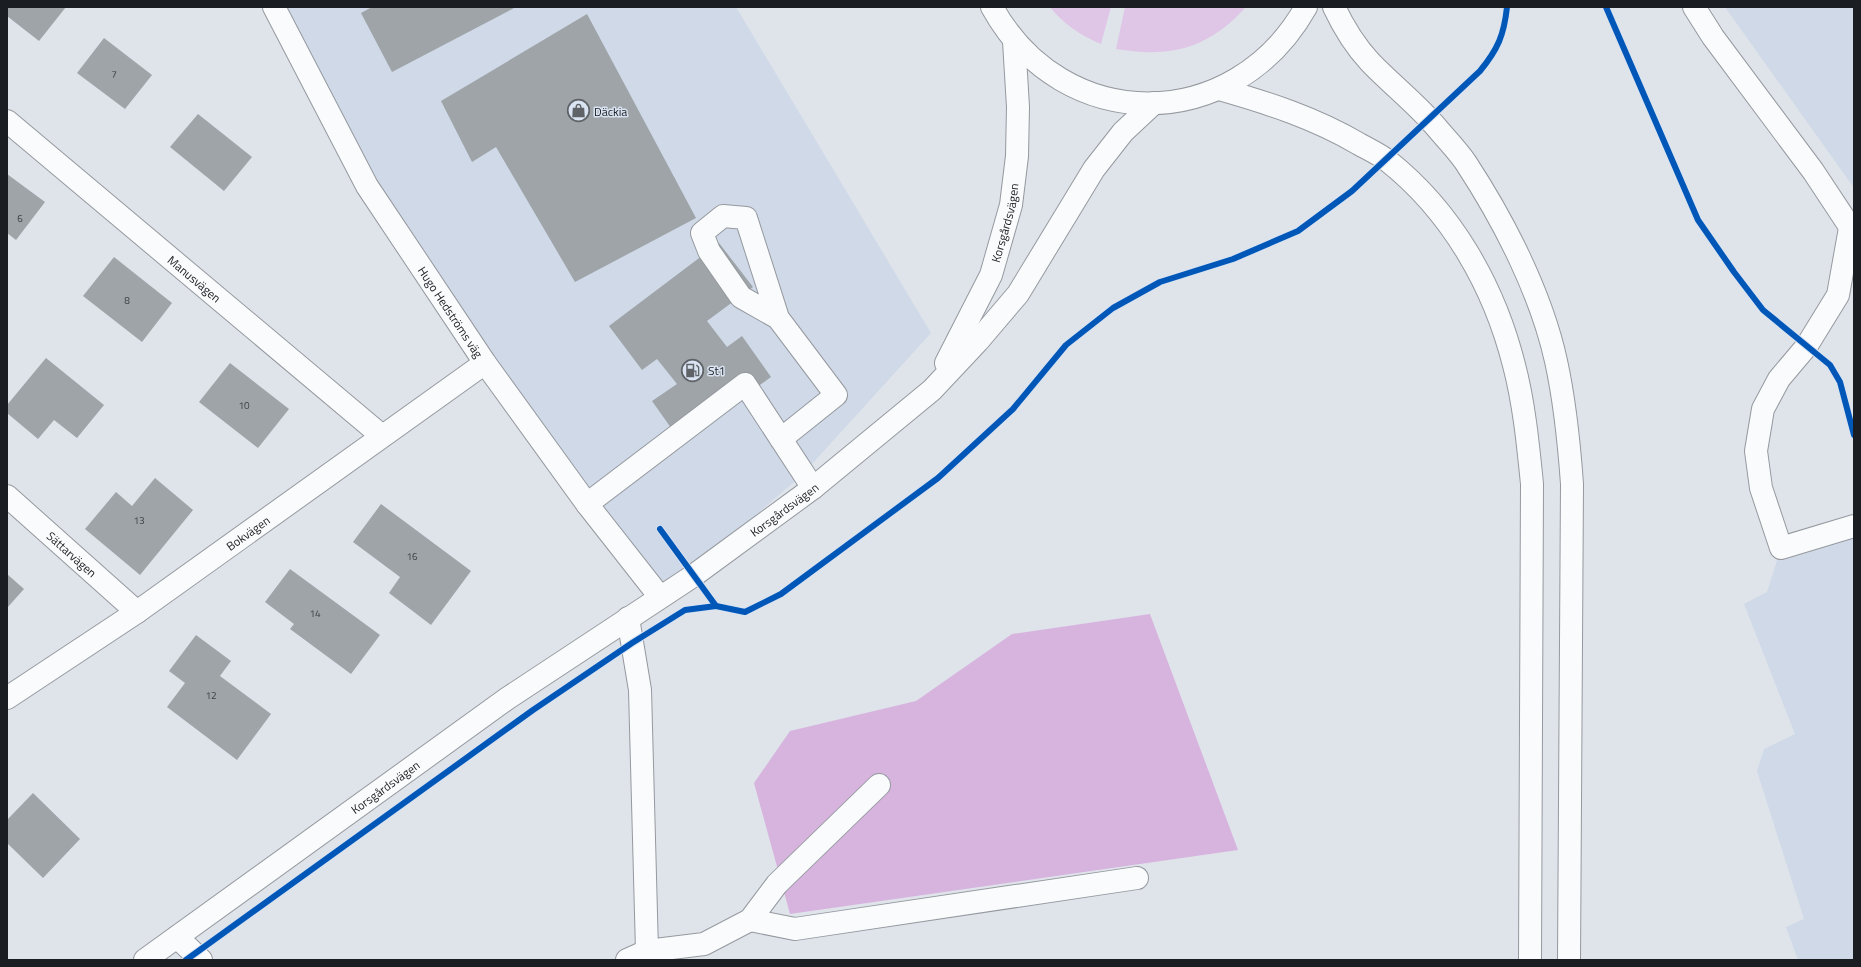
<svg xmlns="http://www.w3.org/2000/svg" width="1861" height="967" font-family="'Titillium Web',sans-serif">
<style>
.built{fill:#cfd9e7}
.green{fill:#dfc5e6}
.forest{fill:#d7b4de}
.building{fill:#9ea4a8}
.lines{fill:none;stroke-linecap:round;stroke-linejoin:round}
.minor-casing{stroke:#95999f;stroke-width:24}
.highway-casing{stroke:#95999f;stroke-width:24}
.minor{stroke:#fafbfc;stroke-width:22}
.highway{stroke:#fafbfc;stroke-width:22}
.cycleway-casing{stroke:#d9e3f1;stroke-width:8}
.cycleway{stroke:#0057b8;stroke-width:6}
.labels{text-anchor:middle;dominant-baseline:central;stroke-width:3;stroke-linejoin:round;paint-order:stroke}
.number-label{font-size:10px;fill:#3b3f44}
.poi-label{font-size:12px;fill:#1a1d22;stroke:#d9e3f1;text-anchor:start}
.street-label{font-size:12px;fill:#1a1d22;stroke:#d9e3f1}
</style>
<rect width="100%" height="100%" fill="#dfe4eb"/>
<g class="built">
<polygon points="274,7 736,7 931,333 801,476 660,597 367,186"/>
<polygon points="1725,7 1854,7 1854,188"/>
<polygon points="1854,526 1854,960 1798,960 1786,927 1804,919 1757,771 1764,749 1795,734 1744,604 1767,592 1781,548"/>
</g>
<g class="green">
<path d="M1050,7H1111L1101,44C1083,37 1062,23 1050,7Z"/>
<path d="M1125,7H1246C1208,49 1170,58 1116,49Z"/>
</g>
<polygon class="forest" points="1150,614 1238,850 790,914 754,783 790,731 916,701 1012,634"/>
<g class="building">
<polygon points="7,7 66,7 39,41 7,16"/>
<polygon points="372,7 516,7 392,72 361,13"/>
<polygon points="587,14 696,218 575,282 496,147 472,162 441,101"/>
<polygon points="104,38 152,75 125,109 77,73"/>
<polygon points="198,114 252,157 224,191 170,147"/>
<polygon points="7,174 45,202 16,240 7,233"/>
<polygon points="719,243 753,287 707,321 727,347 742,336 771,377 681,442 652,401 677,384 657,359 642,370 609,326"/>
<polygon points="114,257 172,303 142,342 83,296"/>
<polygon points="46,358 104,405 77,438 54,420 38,439 7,413 7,405"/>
<polygon points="230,363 289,409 258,448 199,402"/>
<polygon points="155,478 193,510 140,575 85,529 116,492 132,506"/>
<polygon points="381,504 471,571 431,625 389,593 400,577 353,542"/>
<polygon points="290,569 380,635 351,674 290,629 294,624 265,602"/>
<polygon points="7,574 24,589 7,608"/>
<polygon points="196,635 231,661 220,676 271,714 237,760 167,707 185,683 169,671"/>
<polygon points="33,793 80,839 43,878 7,843 7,820"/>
</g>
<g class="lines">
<defs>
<g id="minor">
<path id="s1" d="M274,7L367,186L485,363L587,504L660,597"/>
<polyline points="1694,7 1713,37 1813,171 1854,233"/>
<path id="s2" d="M7,121L382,436"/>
<polyline points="1850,228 1838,295 1806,347 1779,379 1763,409 1756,451 1761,488 1781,548 1854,526"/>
<polyline points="778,318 741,297 709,251 702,233 723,216 746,218 778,318 836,395 781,439"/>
<path id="s3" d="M946,363L991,275L1011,205L1017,156L1018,107L1014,41"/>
<path id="s4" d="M7,496L137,612"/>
<polyline points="587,504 745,384 813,488"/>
<polyline points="628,618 640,690 647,951"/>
<path id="s5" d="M7,698L137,612L485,363"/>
<polyline points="750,920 795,929 1137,878"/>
<polyline points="177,937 201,960"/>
<path id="s6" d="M145,960L508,698L693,576L813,488L932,390L978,341L1018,294L1094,169L1123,132L1154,103"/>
<polyline points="627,960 647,951 704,944 750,920 777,884 879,785"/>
</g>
<g id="highway">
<path d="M992,7C1063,136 1234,135 1306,7"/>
<path d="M1334,7C1343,26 1356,47 1370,62C1392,85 1417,104 1437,128C1447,140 1458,151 1466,163C1504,221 1541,293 1556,361C1565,402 1569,442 1572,484L1569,960"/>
<path d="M1219,89C1268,103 1315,118 1359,144C1368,149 1379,154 1388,161C1452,212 1494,286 1514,365C1524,403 1528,444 1532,484L1530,960"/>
</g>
</defs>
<use href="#minor" class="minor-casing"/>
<use href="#highway" class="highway-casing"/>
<use href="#minor" class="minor"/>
<use href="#highway" class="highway"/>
<defs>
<g id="cycleway">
<polyline points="1606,7 1698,220 1734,272 1763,310 1830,365 1840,382 1854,435"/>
<path d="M660,529L716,606L745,612L781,594L938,478L1013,409L1066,345L1113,308L1160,282L1233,259L1298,231L1352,191L1480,71C1498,49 1504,35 1507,7"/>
<polyline points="186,960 533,710 632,643 685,610 716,606"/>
</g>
</defs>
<use href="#cycleway" class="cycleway-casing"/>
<use href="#cycleway" class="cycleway"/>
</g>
<defs>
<symbol id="shop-ring" viewBox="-11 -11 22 22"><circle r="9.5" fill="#d9e3f1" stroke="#5f6368" stroke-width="1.5"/><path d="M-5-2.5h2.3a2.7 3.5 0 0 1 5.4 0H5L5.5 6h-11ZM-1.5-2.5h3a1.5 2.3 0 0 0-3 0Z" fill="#5f6368"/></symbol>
<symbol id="fuel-ring" viewBox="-11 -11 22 22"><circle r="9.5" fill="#d9e3f1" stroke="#5f6368" stroke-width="1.5"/><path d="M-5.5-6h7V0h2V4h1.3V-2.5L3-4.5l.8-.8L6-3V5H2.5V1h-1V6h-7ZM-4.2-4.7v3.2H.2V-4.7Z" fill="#5f6368"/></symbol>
</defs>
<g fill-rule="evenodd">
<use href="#shop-ring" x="566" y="98" width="25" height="25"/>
<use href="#fuel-ring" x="680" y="358" width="25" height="25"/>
</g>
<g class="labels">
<g class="number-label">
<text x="114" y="74">7</text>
<text x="20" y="218">6</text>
<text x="127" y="300">8</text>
<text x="244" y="405">10</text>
<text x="139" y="520">13</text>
<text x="412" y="556">16</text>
<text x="315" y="613">14</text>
<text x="211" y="695">12</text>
</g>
<g class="poi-label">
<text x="594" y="111">Däckia</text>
<text x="708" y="370">St1</text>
</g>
<g class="street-label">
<text stroke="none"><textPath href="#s3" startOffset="153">Korsgårdsvägen</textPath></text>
<text stroke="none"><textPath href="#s2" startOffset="245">Manusvägen</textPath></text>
<text stroke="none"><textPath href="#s1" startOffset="353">Hugo Hedströms väg</textPath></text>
<text stroke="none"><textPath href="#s6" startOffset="782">Korsgårdsvägen</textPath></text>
<text stroke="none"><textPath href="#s5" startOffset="292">Bokvägen</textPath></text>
<text stroke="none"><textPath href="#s4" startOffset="87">Sättarvägen</textPath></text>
<text stroke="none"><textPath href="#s6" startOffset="296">Korsgårdsvägen</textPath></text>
</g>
</g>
<rect width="1861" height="967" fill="none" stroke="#1a1d22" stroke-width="16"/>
</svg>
